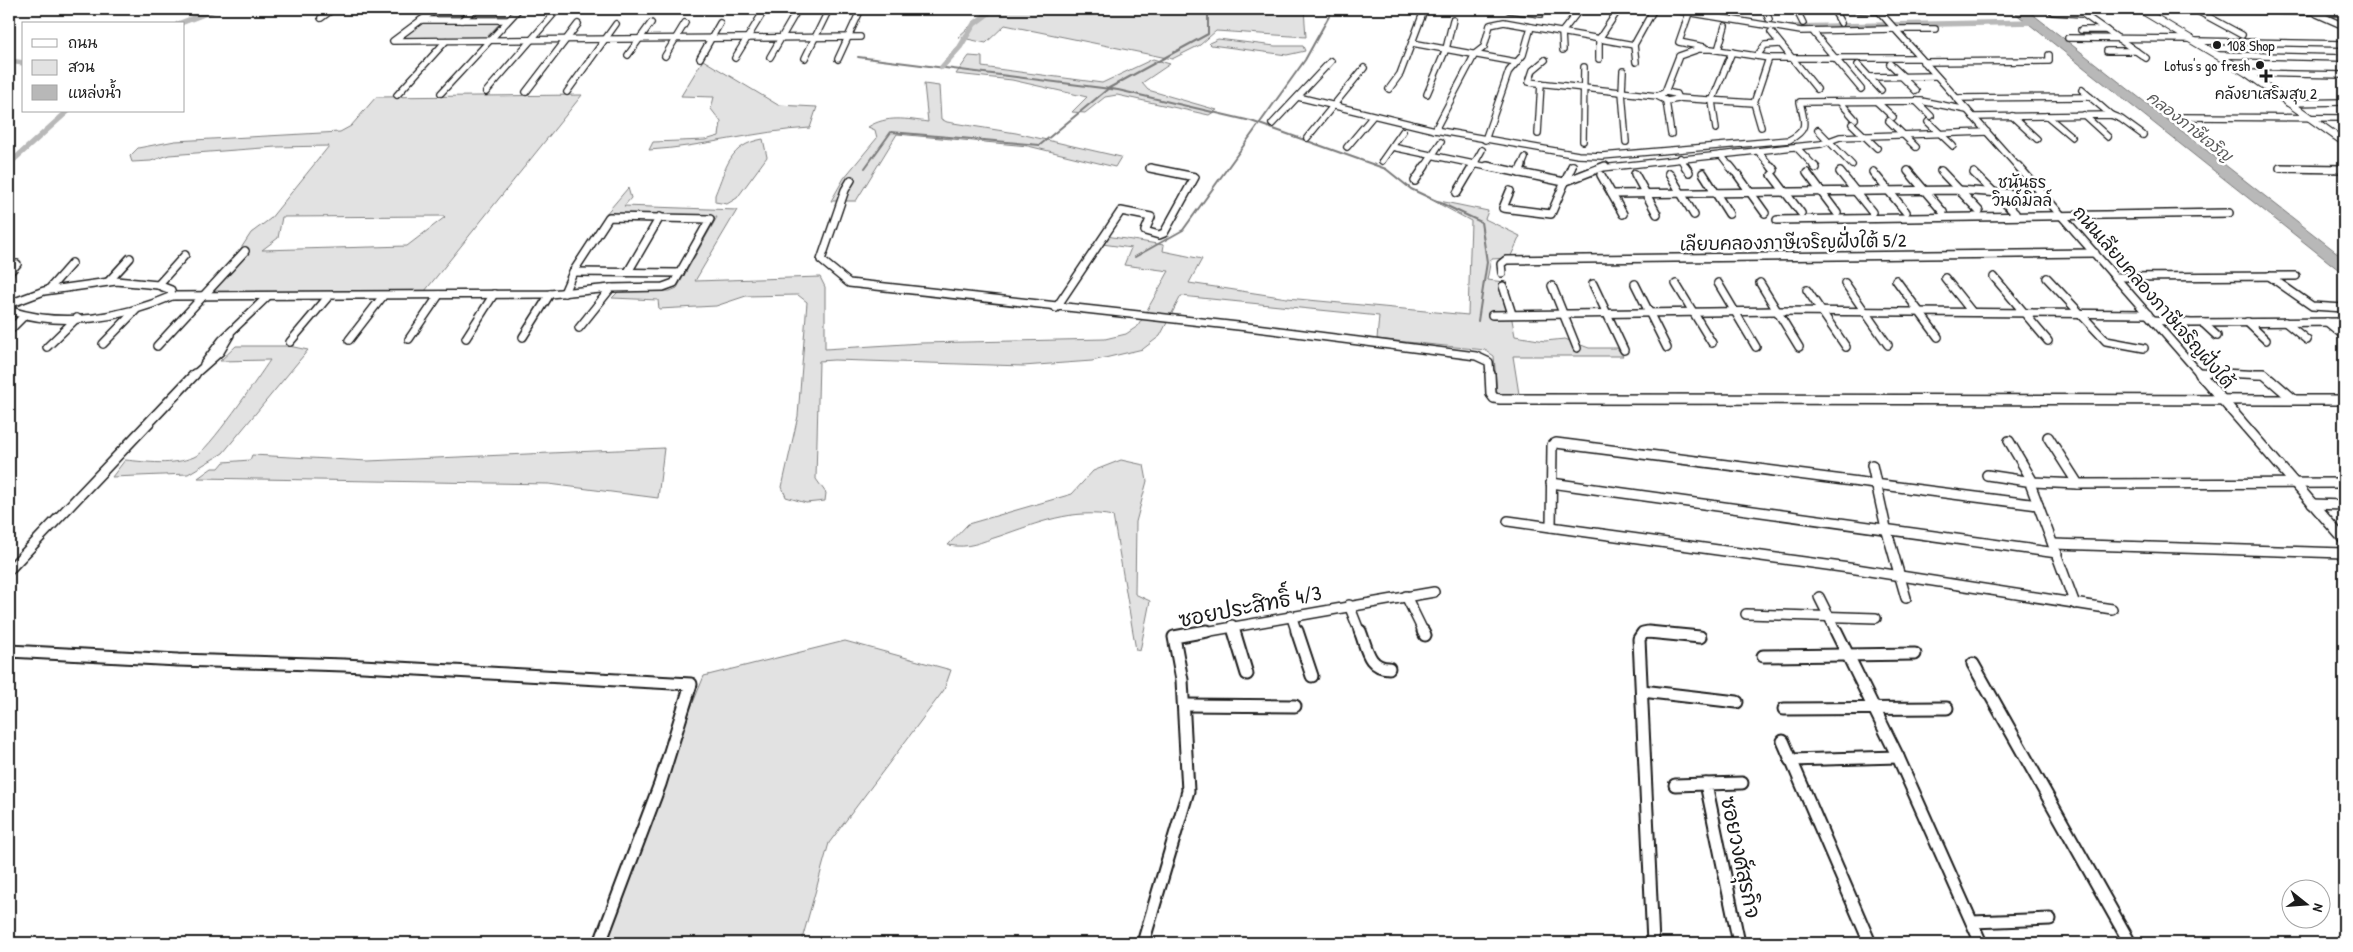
<svg xmlns="http://www.w3.org/2000/svg" width="2353" height="952" font-family="'Patrick Hand','Playpen Sans Thai',sans-serif">
<style>
.green{fill:#e2e2e2;stroke:#7f7f7f;fill-rule:evenodd}
.water{fill:#b8b8b8;stroke:#7a7a7a}
.lines{fill:none;stroke-linecap:round;stroke-linejoin:round}
.stream{stroke:#7a7a7a;stroke-width:2}
.canal{stroke:#b8b8b8;stroke-width:5.5}
.minor-far3-casing{stroke:#1c1c1c;stroke-width:8}
.minor-far2-casing{stroke:#1c1c1c;stroke-width:10}
.minor-far1-casing{stroke:#1c1c1c;stroke-width:12}
.minor-casing{stroke:#1c1c1c;stroke-width:15}
.major-casing{stroke:#1c1c1c;stroke-width:9}
.minor-far3{stroke:#fff;stroke-width:5.5}
.minor-far2{stroke:#fff;stroke-width:7}
.minor-far1{stroke:#fff;stroke-width:9}
.minor{stroke:#fff;stroke-width:11}
.major{stroke:#fff;stroke-width:7}
.poi-dot{fill:#1c1c1c;stroke:#fff;stroke-width:2}
.labels{text-anchor:middle;dominant-baseline:central;stroke-width:5;stroke-linejoin:round;paint-order:stroke}
.far-poi-label{font-size:15px;fill:#1c1c1c;stroke:#fff;text-anchor:start}
.far-water-label{font-size:16px;font-style:italic;fill:#5a5a5a;stroke:#fff}
.far-neighbourhood-label{font-size:16px;fill:#1c1c1c;stroke:#fff}
.street-label{font-size:18px;fill:#1c1c1c;stroke:#fff}
.near-street-label{font-size:21px;fill:#1c1c1c;stroke:#fff}
</style>
<rect width="100%" height="100%" fill="#fff"/>
<filter id="ink" filterUnits="userSpaceOnUse"><feTurbulence type="fractalNoise" baseFrequency=".02" numOctaves="2"/><feDisplacementMap in="SourceGraphic" scale="10" xChannelSelector="R" yChannelSelector="G"/><feConvolveMatrix kernelMatrix="1 2 1 2 8 2 1 2 1" color-interpolation-filters="sRGB"/></filter>
<g filter="url(#ink)">
<g class="green">
<polygon points="989,9 1304,9 1306,37 1216,31 1200,45 1172,59 1005,25 986,43 958,37"/>
<polygon points="422,21 501,22 485,39 397,40"/>
<polygon points="1218,39 1275,46 1303,46 1305,51 1287,55 1211,45 1209,43"/>
<polygon points="969,56 982,57 982,67 1102,83 1153,59 1170,64 1142,83 1148,90 1217,110 1209,115 1117,95 1105,97 1085,113 1072,112 1087,97 1012,80 956,74"/>
<path d="M703,60L778,105L817,107L810,128C756,131 703,147 649,150L653,142L705,140L719,136L721,122L711,109L714,97L681,96Z"/>
<path d="M924,84L939,86L941,119L947,122L1016,133L1121,157L1115,167L1028,146L897,134L856,201H831L844,178L877,138L875,130L868,127C887,115 906,119 928,122Z"/>
<path d="M582,95L425,291L211,294L251,233L270,219L329,146L276,147L169,155L151,161L132,162L130,156L138,148L175,141L340,132L351,126L376,97ZM282,217L444,216L445,217L407,246L262,250L278,238Z"/>
<path d="M763,139L767,157L737,198L727,204L715,202V195C727,166 729,145 763,139Z"/>
<polygon points="628,188 631,198 624,206 737,210 695,281 820,277 825,287 825,349 921,343 1105,339 1126,334 1138,326 1169,271 1124,265 1131,248 1095,243 1100,235 1164,245 1163,251 1202,259 1189,283 1287,298 1468,315 1471,221 1430,199 1488,211 1485,219 1520,236 1510,258 1491,259 1487,280 1505,282 1515,336 1545,341 1565,339 1589,348 1617,348 1623,356 1513,356 1519,394 1497,394 1494,356 1485,350 1377,339 1379,316 1181,296 1160,336 1143,349 1092,361 1023,366 834,360 819,361 816,479 826,493 825,501 806,503 786,497 782,487 798,416 807,302 798,295 746,296 716,306 659,309 658,300 612,298 619,291 670,291 677,288 717,217 605,215"/>
<path d="M236,346H289L308,350L223,453L188,474L112,477L125,460C148,462 172,466 194,457C207,453 260,375 270,360L220,361Z"/>
<polygon points="664,448 658,498 549,484 198,478 212,468 219,468 224,462 250,460 252,455 368,461"/>
<path d="M1121,460L1144,465L1147,481L1136,522L1135,594L1150,601L1140,651L1136,650L1113,516C1074,508 1037,523 1000,536C980,542 970,549 948,545L968,524L1072,494L1093,471Z"/>
<polygon points="845,641 951,670 944,690 829,843 801,943 594,943 704,676"/>
</g>
<polygon class="water" points="2010,9 2026,9 2344,258 2344,274"/>
<g class="lines">
<g class="stream">
<polyline points="858,57 1118,90 1251,121 1386,169 1411,189 1481,222 1487,262 1478,321"/>
<polyline points="865,168 891,132 1040,145 1109,88 1208,34 1208,9"/>
<polyline points="1135,257 1183,230 1305,60 1333,9"/>
</g>
<g class="canal">
<polyline points="1685,9 1728,16"/>
<polyline points="178,24 217,9"/>
<polyline points="1790,27 2034,22"/>
<polyline points="9,61 24,63"/>
<polyline points="942,67 960,47 974,24 994,9"/>
<polyline points="9,164 68,111"/>
</g>
<defs>
<g id="minor-far3">
<polyline points="160,9 172,9"/>
<polyline points="436,9 393,41 860,37"/>
<polyline points="1668,9 1801,31 1893,29"/>
<polyline points="1728,9 1730,13"/>
<polyline points="1764,9 1769,19"/>
<polyline points="1796,9 1803,23"/>
<polyline points="1829,9 1879,11"/>
<polyline points="1833,9 1841,23"/>
<polyline points="1877,9 2019,168"/>
<polyline points="2194,9 2242,35"/>
<polyline points="2209,9 2344,13"/>
<polyline points="1509,10 1541,14 1544,9"/>
<polyline points="2053,12 2083,14 2146,58"/>
<polyline points="2317,14 2344,26"/>
<polyline points="1688,16 1679,42 1704,47"/>
<polyline points="321,18 333,9"/>
<polyline points="421,20 508,20"/>
<polyline points="462,20 475,9"/>
<polyline points="1893,29 1935,29"/>
<polyline points="2081,30 2106,30"/>
<polyline points="1771,32 1817,89"/>
<polyline points="1814,33 1861,89"/>
<polyline points="2068,38 2191,39"/>
<polyline points="2195,41 2344,44"/>
<polyline points="1412,43 1516,62"/>
<polyline points="1563,50 1562,32 1580,9"/>
<polyline points="1718,50 1725,26"/>
<polyline points="2107,51 2136,51"/>
<polyline points="628,55 651,23"/>
<polyline points="2218,55 2344,58"/>
<polyline points="665,56 685,23"/>
<polyline points="1757,56 1765,45 1780,44"/>
<polyline points="770,57 798,9"/>
<polyline points="700,58 720,23"/>
<polyline points="735,58 765,9"/>
<polyline points="805,58 829,9"/>
<polyline points="838,59 861,9"/>
<polyline points="1599,59 1599,39 1619,9"/>
<polyline points="1545,60 1533,70 1529,82 1657,96"/>
<polyline points="1636,62 1634,45 1654,9"/>
<polyline points="1923,62 2049,61 2049,55"/>
<polyline points="1890,64 1904,77"/>
<polyline points="1858,65 1881,90"/>
<polyline points="1623,71 1622,92 1626,142"/>
<polyline points="2247,73 2344,75"/>
<polyline points="1869,77 1936,76"/>
<polyline points="1902,77 1916,91"/>
<polyline points="1389,89 1400,74 1422,16"/>
<polyline points="2082,90 2111,115"/>
<polyline points="486,92 558,9"/>
<polyline points="526,92 578,24"/>
<polyline points="567,92 616,24"/>
<polyline points="1665,92 1679,56 1699,49 1711,49 1769,58 1920,58"/>
<polygon points="1666,92 1676,94 1678,99 1667,101 1657,96"/>
<polyline points="441,93 519,9"/>
<polyline points="1427,94 1446,49 1453,20"/>
<polyline points="397,95 446,41"/>
<path d="M1298,97L1435,130L1578,155L1602,156L1789,140C1810,129 1804,122 1800,102L1921,101L1967,110"/>
<polyline points="1678,98 1754,103"/>
<polyline points="1956,98 2090,97"/>
<polyline points="1666,101 1671,134"/>
<polyline points="1916,101 1931,116"/>
<polyline points="1840,102 1855,119"/>
<polyline points="1877,102 1893,117"/>
<polyline points="1754,103 1769,58"/>
<polyline points="1754,103 1761,127"/>
<polyline points="2288,103 2344,102"/>
<polyline points="2084,115 2108,137"/>
<polyline points="2012,116 2037,139"/>
<polyline points="2047,116 2072,137"/>
<polyline points="1973,117 2111,115 2121,119 2143,135"/>
<polyline points="2183,117 2344,118"/>
<polyline points="1889,121 1916,147"/>
<polyline points="1928,122 1953,146"/>
<polyline points="1272,124 1331,61"/>
<polyline points="1852,124 1877,148"/>
<polyline points="1716,129 1712,101 1732,52"/>
<polyline points="1435,130 1475,54 1484,47 1490,25 1504,22 1634,45"/>
<polyline points="1818,130 1852,165"/>
<polyline points="1538,134 1541,83"/>
<polyline points="1307,138 1364,68"/>
<polyline points="1485,140 1509,71 1523,55 1531,27"/>
<polyline points="1583,141 1584,67"/>
<polyline points="1347,147 1373,116"/>
<polyline points="1392,147 1493,168"/>
<polyline points="1796,147 1816,168"/>
<polyline points="1758,151 1772,168"/>
<polyline points="1721,155 1731,168"/>
<polyline points="1680,158 1686,168"/>
<polyline points="1382,161 1403,131"/>
<polyline points="1424,168 1441,142"/>
<polyline points="1472,168 1482,150"/>
<polyline points="1521,168 1525,158"/>
<polyline points="1572,168 1573,165"/>
<polyline points="1602,168 1821,144 1840,137 1987,132"/>
</g>
<g id="minor-far2">
<polyline points="1487,166 1564,182 1605,166"/>
<polyline points="1685,166 1689,172"/>
<polyline points="1730,166 1734,171"/>
<polyline points="1771,166 1774,170"/>
<polyline points="1814,166 1816,168"/>
<polyline points="2018,166 2201,375"/>
<polyline points="2280,168 2344,169"/>
<polyline points="1908,171 1943,212"/>
<polyline points="1941,171 1979,211"/>
<polyline points="1840,172 1872,212"/>
<polyline points="1873,172 1906,212"/>
<polyline points="1519,173 1522,166"/>
<polyline points="1669,173 1694,215"/>
<polyline points="1703,173 1729,214"/>
<polyline points="1807,173 1837,213"/>
<polyline points="1974,173 2015,213"/>
<polyline points="1635,174 1657,214"/>
<polyline points="1737,174 1765,213"/>
<polyline points="1601,175 1623,214"/>
<polyline points="1772,175 1801,213"/>
<polyline points="851,180 845,190 821,260 849,283 1256,328 1476,356 1489,362 1490,375"/>
<polyline points="1415,181 1425,166"/>
<polyline points="1510,191 1503,208 1551,214 1572,166"/>
<polyline points="1457,193 1473,166"/>
<polyline points="1612,194 1958,190 2044,196"/>
<polyline points="1777,220 2229,213"/>
<polyline points="573,272 680,273"/>
<polyline points="628,272 660,217"/>
<polyline points="9,273 17,264"/>
<polyline points="1502,273 1501,264 1506,260 2095,253"/>
<polyline points="2269,276 2312,306 2344,308"/>
<polyline points="1994,277 2048,341"/>
<polyline points="2117,277 2296,276"/>
<polyline points="1945,278 1972,312"/>
<polyline points="2047,278 2106,341 2144,348"/>
<polyline points="1896,280 1938,337"/>
<path d="M116,281L158,285L171,290L172,296C122,318 64,328 11,311L12,303L44,291Z"/>
<polyline points="108,282 130,258"/>
<polyline points="1718,283 1756,347"/>
<polyline points="1760,283 1799,347"/>
<polyline points="1845,283 1888,345"/>
<polyline points="1593,284 1624,350"/>
<polyline points="1635,284 1667,348"/>
<polyline points="1676,284 1712,343"/>
<polyline points="158,285 185,255"/>
<polyline points="1503,286 1512,314"/>
<polyline points="1552,286 1577,348"/>
<polyline points="50,288 72,263"/>
<polyline points="1807,290 1846,347"/>
<polyline points="564,293 573,272 609,217 710,219 674,283 663,287 611,288 579,328"/>
<polyline points="172,296 550,294 611,288"/>
<polyline points="1056,308 1121,211 1151,217 1145,231 1159,235 1164,233 1195,177 1150,168"/>
<polyline points="1492,315 1778,311 2148,314"/>
<polyline points="2154,320 2191,323 2344,322"/>
<polyline points="2247,322 2266,340"/>
<polyline points="2285,322 2307,340"/>
<polyline points="2327,322 2344,336"/>
<polyline points="2203,323 2217,336"/>
<polyline points="9,331 23,317"/>
<polyline points="523,337 550,294"/>
<polyline points="466,338 494,294"/>
<polyline points="409,339 439,295"/>
<polyline points="349,340 383,296"/>
<polyline points="290,342 328,297"/>
<polyline points="103,344 136,310"/>
<polyline points="157,346 245,251"/>
<polyline points="47,347 77,318"/>
<polyline points="204,364 222,340 268,296"/>
<polyline points="2198,372 2265,375"/>
<polyline points="194,375 220,352 230,335"/>
</g>
<g id="minor-far1">
<polyline points="1490,374 1491,394 1494,398 1500,399 2344,400"/>
<polyline points="2200,374 2344,540"/>
<polyline points="2255,374 2264,374 2293,399"/>
<polyline points="2048,437 2078,484 2344,483"/>
<polyline points="2009,441 2033,482 2078,484"/>
<polyline points="1872,465 1886,528 1906,598"/>
<polyline points="1987,475 2033,482"/>
<polyline points="1551,483 2057,553"/>
<polyline points="2031,486 2075,604"/>
<polyline points="2312,504 2344,505"/>
<polyline points="1508,521 1551,527 1552,445 1556,443 2038,505"/>
<polyline points="1551,527 1856,569 2112,609"/>
<polyline points="2053,544 2344,553"/>
<polyline points="9,570 195,374"/>
<polyline points="1406,596 1424,633"/>
<polyline points="1819,597 1837,633"/>
<polyline points="1349,605 1360,633"/>
<polyline points="1746,614 1876,618"/>
<polyline points="1291,615 1297,633"/>
<polyline points="1232,625 1234,633"/>
<polyline points="1199,633 1434,592"/>
<polyline points="1645,633 1654,633"/>
</g>
<g id="minor">
<polyline points="1234,631 1247,674"/>
<polyline points="1297,631 1312,676"/>
<path d="M1360,631C1367,648 1368,668 1389,668"/>
<polyline points="1423,631 1425,635"/>
<polyline points="1836,631 1898,757 1981,943"/>
<polyline points="9,651 178,660 344,665 691,684 660,784 600,943"/>
<polyline points="1763,656 1915,654"/>
<polyline points="1973,664 2130,943"/>
<polyline points="1642,691 1737,702"/>
<polyline points="1184,705 1295,706"/>
<polyline points="1784,709 1947,708"/>
<polyline points="1783,741 1870,943"/>
<polyline points="1790,760 1898,757"/>
<polyline points="1675,785 1706,784"/>
<polyline points="1972,922 2050,919"/>
<polyline points="1143,943 1188,791 1182,680 1174,637 1207,631"/>
<polyline points="1653,943 1639,639 1643,633 1648,632 1700,637"/>
<polyline points="1739,943 1706,784 1742,783"/>
</g>
<polyline id="major" points="2140,9 2247,73 2344,142"/>
</defs>
<use href="#minor-far3" class="minor-far3-casing"/>
<use href="#minor-far2" class="minor-far2-casing"/>
<use href="#minor-far1" class="minor-far1-casing"/>
<use href="#minor" class="minor-casing"/>
<use href="#major" class="major-casing"/>
<use href="#minor-far3" class="minor-far3"/>
<use href="#minor-far2" class="minor-far2"/>
<use href="#minor-far1" class="minor-far1"/>
<use href="#minor" class="minor"/>
<use href="#major" class="major"/>
</g>
</g>
<g class="poi-dot">
<circle cx="2217" cy="45" r="5"/>
<circle cx="2260" cy="65" r="5"/>
<path d="M2263.5 68.5h5v5h5v5h-5v5h-5v-5h-5v-5h5z"/>
</g>
<g class="labels">
<g class="far-poi-label">
<text x="2227" y="45">108 Shop</text>
<text x="2250" y="65" text-anchor="end">Lotus's go fresh</text>
<text x="2266" y="93" text-anchor="middle">คลังยาเสริมสุข 2</text>
</g>
<g class="far-water-label">
<text transform="translate(2190 126) rotate(38)">คลองภาษีเจริญ</text>
</g>
<g class="far-neighbourhood-label">
<text x="2022" y="182">ชนันธร<tspan x="2022" dy="18">วินด์มิลล์</tspan></text>
</g>
<g class="street-label">
<text transform="translate(1793 242) rotate(-1)">เลียบคลองภาษีเจริญฝั่งใต้ 5/2</text>
<text transform="translate(2154 297) rotate(49)">ถนนเลียบคลองภาษีเจริญฝั่งใต้</text>
</g>
<g class="near-street-label">
<text transform="translate(1250 606) rotate(-11)">ซอยประสิทธิ์ 4/3</text>
<text transform="translate(1741 857) rotate(78)">ซอยวงศ์สุรกิจ</text>
</g>
</g>
<rect width="2353" height="952" fill="none" stroke="#fff" stroke-width="30"/>
<rect x="15" y="15" width="2323" height="922" fill="none" stroke="#1c1c1c" stroke-width="2" filter="url(#ink)"/>
<rect x="22" y="22" width="162" height="90" fill="#ffffff" stroke="#a4a4a4"/>
<rect x="32" y="39" width="25" height="8" fill="#ffffff" stroke="#a4a4a4"/>
<text x="68" y="48" font-size="15" fill="#1c1c1c">ถนน</text>
<rect x="32" y="60" width="25" height="15" fill="#e2e2e2" stroke="#a4a4a4"/>
<text x="68" y="72" font-size="15" fill="#1c1c1c">สวน</text>
<rect x="32" y="85" width="25" height="15" fill="#b8b8b8" stroke="#a4a4a4"/>
<text x="68" y="98" font-size="15" fill="#1c1c1c">แหล่งน้ำ</text>
<g transform="translate(2306 904) rotate(107)"><circle r="24" fill="#ffffff" stroke="#a4a4a4"/>
<path d="M0-4L9 19L0 12L-9 19Z" fill="#1c1c1c"/>
<text y="-8" font-size="14" font-weight="bold" text-anchor="middle" fill="#1c1c1c">N</text>
</g>
</svg>
